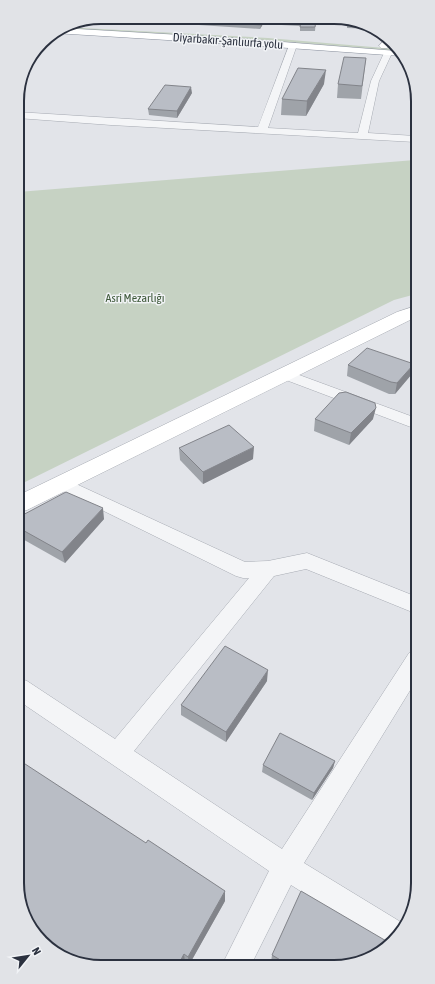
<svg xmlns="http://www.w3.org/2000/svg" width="435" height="984" font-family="'Asap Condensed',sans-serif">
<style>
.green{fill:#c6d2c3}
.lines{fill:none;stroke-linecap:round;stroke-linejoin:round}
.street-casing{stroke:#a7abb3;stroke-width:1}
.secondary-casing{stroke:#a7abb3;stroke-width:1}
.highway-casing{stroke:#8a919e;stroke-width:1}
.street{fill:#f4f5f7;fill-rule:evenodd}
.secondary{fill:#fff;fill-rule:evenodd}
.highway{fill:#fff;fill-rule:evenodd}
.wall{fill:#9fa3a9}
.shaded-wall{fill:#82848a}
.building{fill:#b9bdc5;stroke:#82848a}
.labels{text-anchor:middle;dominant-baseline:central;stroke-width:3;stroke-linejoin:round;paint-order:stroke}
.far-street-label{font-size:12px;fill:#2b313f;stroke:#f1f3f6}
.far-park-label{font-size:12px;fill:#3e593a;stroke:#f1f3f6}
.rim{fill:none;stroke:#2b313f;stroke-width:2}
</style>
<rect width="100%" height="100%" fill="#e2e4e9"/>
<g class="green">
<polygon points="64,27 268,38 396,49 397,51 251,39 60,29"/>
<polygon points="415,160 416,294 394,300 19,485 18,192"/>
</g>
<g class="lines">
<defs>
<g id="street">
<polygon points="287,18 352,20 360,23 290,20"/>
<polygon points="290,43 296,43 297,45 268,128 358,133 371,81 384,53 388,51 392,53 379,81 368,133 415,136 415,142 111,125 17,118 17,112 258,127"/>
<polygon points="283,369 416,418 416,429 278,377 275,374 278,371"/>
<polygon points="61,477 245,562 268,561 307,553 417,597 417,614 306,569 274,576 134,751 282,849 409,653 417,650 417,679 304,863 404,924 400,934 385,944 291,885 251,965 222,965 269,871 19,701 19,678 27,681 115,739 249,578 243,578 236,576 55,487 52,483 55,479"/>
</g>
<g id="secondary">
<polygon points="387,37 392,42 387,48 381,48 379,46"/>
<polygon points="416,306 416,317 27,510 19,512 19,495 397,312"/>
</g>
<polygon id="highway" points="61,28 232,38 397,51 401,56 232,44 54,33"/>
</defs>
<use href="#street" class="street-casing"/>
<use href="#secondary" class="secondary-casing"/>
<use href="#highway" class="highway-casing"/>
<use href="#street" class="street"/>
<use href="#secondary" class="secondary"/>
<use href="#highway" class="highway"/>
</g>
<g class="wall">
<polygon points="141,17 166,17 163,23 141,22"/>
<polygon points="316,19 315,31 300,31 300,26 263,24 260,29 199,25 199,21"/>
<polygon points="352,20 372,29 347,28 347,24"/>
<polygon points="366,58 361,99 337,98 338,84"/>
<polygon points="324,84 306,116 281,115 282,99"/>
<polygon points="192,93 177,118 149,115 148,109"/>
<polygon points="414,364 411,375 395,394 389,394 347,376 348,365"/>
<polygon points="315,419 373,419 349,445 314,431"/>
<polygon points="179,448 253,459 203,484 180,460"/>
<polygon points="19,517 104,519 65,563 19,537"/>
<polygon points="267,681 226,742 181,715 181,705"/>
<polygon points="335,761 333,768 312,800 262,772 263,765"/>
<polygon points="225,901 189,965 185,962 85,965"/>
<polygon points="272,955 356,964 275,964 271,962"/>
</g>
<g class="shaded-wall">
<polygon points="166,17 163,23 163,18"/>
<polygon points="263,20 263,24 260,29 261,25"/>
<polygon points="326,70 324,84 306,116 307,101"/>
<polygon points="191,87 192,93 177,118 177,111"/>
<polygon points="414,364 411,375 395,394 397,383"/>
<polygon points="376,408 373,419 349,445 351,433"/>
<polygon points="254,447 253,459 203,484 203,472"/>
<polygon points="103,508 104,519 65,563 62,552"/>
<polygon points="268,670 267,681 226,742 226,732"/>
<polygon points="335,761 333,768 312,800 314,793"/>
<polygon points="225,891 225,901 189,965 188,957"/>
<polygon points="184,954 185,962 184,965 178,965"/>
</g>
<g class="building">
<polygon points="201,18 308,18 316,19 315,27 300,27 301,22 263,20 261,25 199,21"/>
<polygon points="348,20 352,20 363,25 347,24"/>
<polygon points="344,57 366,58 362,86 338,84"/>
<polygon points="298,68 326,70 307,101 282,99"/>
<polygon points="165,85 191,87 177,111 148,109"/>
<polygon points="367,348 414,364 397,383 391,382 348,365"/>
<polygon points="346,392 375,403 376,408 351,433 315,419 339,393"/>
<polygon points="229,425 254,447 203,472 179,448"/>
<polygon points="66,492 103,508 62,552 19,528 19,517"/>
<polygon points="225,646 268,670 226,732 181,705"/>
<polygon points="280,733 335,761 314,793 263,765"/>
<polygon points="19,760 146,843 148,840 225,891 188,957 184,954 178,965 85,965 46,946 20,905"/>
<polygon points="301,891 388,942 356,964 287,964 272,955"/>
</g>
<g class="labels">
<g class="far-street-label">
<text transform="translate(228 41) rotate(4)">Diyarbakır-Şanlıurfa yolu</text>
</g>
<g class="far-park-label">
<text x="135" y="298">Asri Mezarlığı</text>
</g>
</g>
<path d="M0 0H435V984H0ZM101 24H334A77 77 0 0 1 411 101V883A77 77 0 0 1 334 960H101A77 77 0 0 1 24 883V101A77 77 0 0 1 101 24Z" fill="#e1e3e7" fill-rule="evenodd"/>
<path class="rim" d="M101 24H334A77 77 0 0 1 411 101V883A77 77 0 0 1 334 960H101A77 77 0 0 1 24 883V101A77 77 0 0 1 101 24Z"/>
<g transform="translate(28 956) rotate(60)" stroke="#f1f3f6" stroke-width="3" paint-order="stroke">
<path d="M0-3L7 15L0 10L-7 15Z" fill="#2b313f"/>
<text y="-6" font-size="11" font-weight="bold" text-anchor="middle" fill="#2b313f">N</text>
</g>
</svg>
